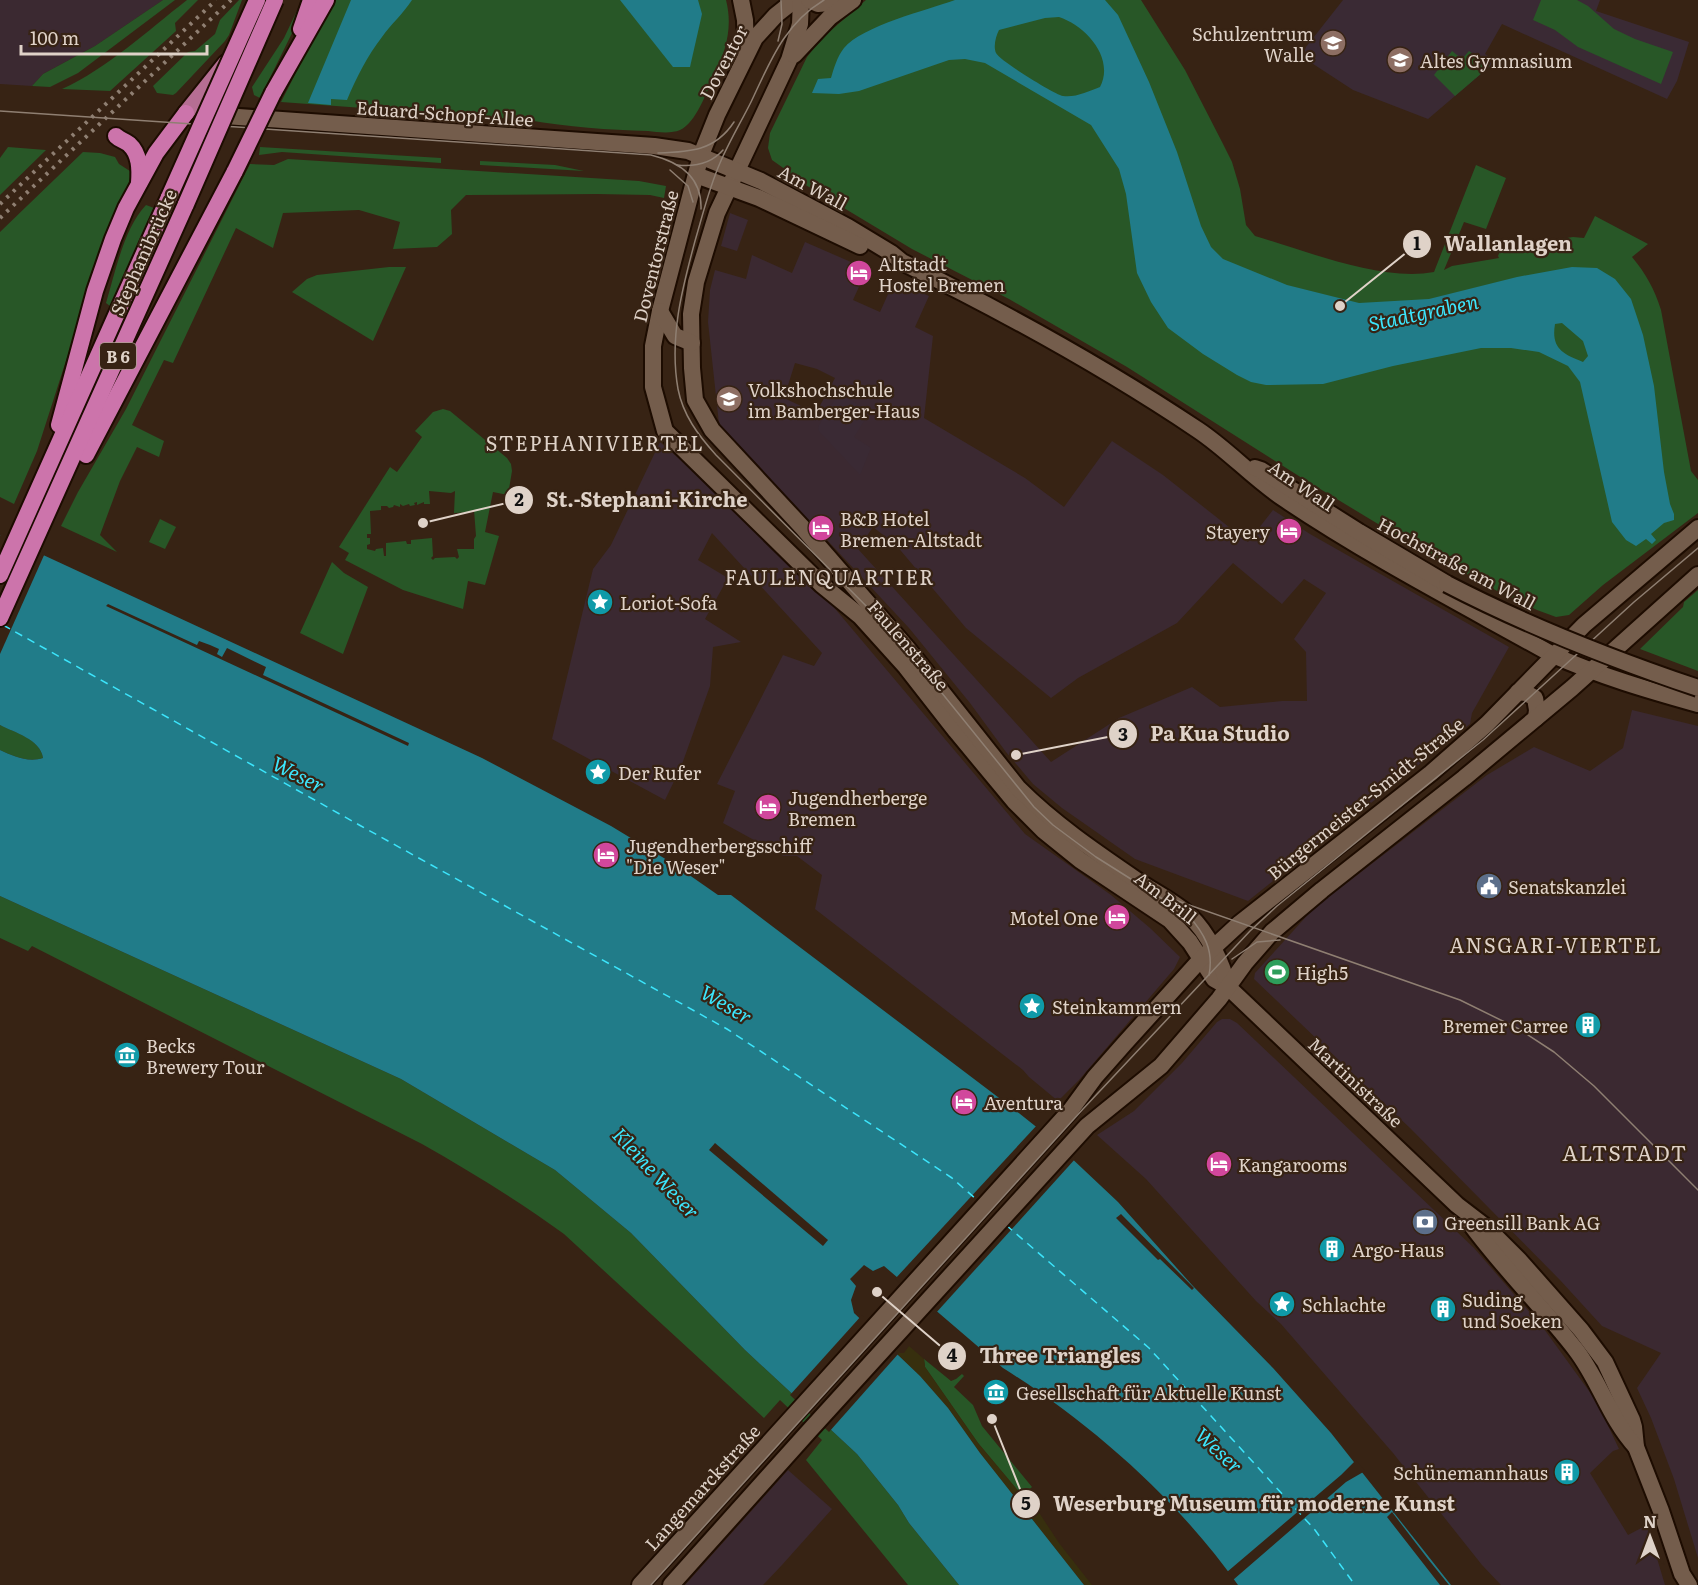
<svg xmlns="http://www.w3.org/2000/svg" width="1698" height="1585" font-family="Literata,serif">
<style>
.commercial{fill:#3b2931;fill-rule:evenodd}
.education{fill:#3a2a34}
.green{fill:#285727;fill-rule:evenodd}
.sand{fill:#372f0e}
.water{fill:#217c89;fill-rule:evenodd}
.pier{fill:#372314}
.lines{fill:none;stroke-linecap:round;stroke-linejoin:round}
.ferry{stroke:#3ce5fc;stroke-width:1.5;stroke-dasharray:8 6;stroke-linecap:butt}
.secondary-casing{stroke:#1d0c01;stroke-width:20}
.primary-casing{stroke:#1d0c01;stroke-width:20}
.trunk-casing{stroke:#1d0c01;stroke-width:20}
.secondary{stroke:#745d4c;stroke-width:16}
.primary{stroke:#b66e93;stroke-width:16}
.trunk{stroke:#cc74ab;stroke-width:16}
.tram{stroke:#8f7f72;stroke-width:1.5}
.rail{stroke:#8f7f72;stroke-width:4;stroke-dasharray:3 6;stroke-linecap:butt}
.secondary-bridge-casing{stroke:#1d0c01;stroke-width:20;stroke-linecap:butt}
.trunk-bridge-casing{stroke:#1d0c01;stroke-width:20;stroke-linecap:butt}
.secondary-bridge{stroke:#745d4c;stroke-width:16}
.trunk-bridge{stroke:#cc74ab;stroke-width:16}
.labels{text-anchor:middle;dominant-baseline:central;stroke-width:4.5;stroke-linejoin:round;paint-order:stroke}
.shield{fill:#372314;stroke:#ad9e92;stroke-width:1.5}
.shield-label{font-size:16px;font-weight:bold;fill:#dfd2c8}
.poi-label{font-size:18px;fill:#dfd2c8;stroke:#372314;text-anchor:start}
.street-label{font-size:18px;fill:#dfd2c8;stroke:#372314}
.water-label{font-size:20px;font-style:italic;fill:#3ce5fc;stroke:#372314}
.neighbourhood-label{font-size:20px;letter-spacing:1.5px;fill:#dfd2c8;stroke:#372314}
.quarter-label{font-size:21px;letter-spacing:1.5px;fill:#dfd2c8;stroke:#372314}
.leader{fill:none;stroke:#dfd2c8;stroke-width:2}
.callout-dot{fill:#dfd2c8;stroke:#372314;stroke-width:2}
.mark-label{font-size:18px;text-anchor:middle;font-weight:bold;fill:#111}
.callout-label{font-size:20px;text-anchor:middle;font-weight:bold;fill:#dfd2c8;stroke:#372314;stroke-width:4.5;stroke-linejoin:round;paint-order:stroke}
</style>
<rect width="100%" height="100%" fill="#372314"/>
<g class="commercial">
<polygon points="0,0 163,0 95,46 43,74 32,86 0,84"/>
<polygon points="730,213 748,220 737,251 721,246"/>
<path d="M805,242L867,269L853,300L880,312L894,281L929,296L915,327L933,336L924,418L1025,478L1064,507L1112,441L1163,475L1248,542L1273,510L1310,534L1509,647L1472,713L1470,724L1248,901L1135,859L1062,808L1033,784L1006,752L970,703L909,628L719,424L708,322L710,290L715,270L746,279L752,255L792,273ZM795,363L817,369L835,378L816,413L784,398ZM873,527L896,545L966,628L1051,698L1078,678L1177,623L1233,563L1282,604L1304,579L1326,593L1294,639L1306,652L1307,701H1282L1220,707L1192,687L1119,718L1051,762L858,549Z"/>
<polygon points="660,442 746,517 826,598 1025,834 1111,895 1150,928 1180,957 1174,969 1079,1080 1058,1101 1029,1077 1023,1070 815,909 822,875 797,856 783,856 723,823 735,791 717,784 783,655 814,666 822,653 712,533 698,560 728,578 705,619 741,642 713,647 710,686 681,767 665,800 552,739 593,569 611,545"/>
<polygon points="1632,710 1698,726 1698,1558 1674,1479 1651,1418 1637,1388 1661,1353 1602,1326 1560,1280 1410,1128 1254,979 1255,973 1313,909 1487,775 1534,747 1590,771 1623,748"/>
<polygon points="1222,1019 1230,1019 1237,1023 1474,1248 1544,1329 1597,1402 1619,1449 1613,1451 1590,1473 1628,1535 1647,1525 1665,1585 1501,1585 1482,1565 1393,1453 1281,1324 1256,1301 1146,1179 1097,1135 1134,1111 1182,1063 1217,1022"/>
<polygon points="788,1470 832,1509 782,1565 763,1585 685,1585"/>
</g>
<g class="education">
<polygon points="1343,0 1600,0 1596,11 1689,42 1677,81 1667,99 1502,24 1485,54 1496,61 1428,119 1353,90 1304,58 1303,55 1306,47"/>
<polygon points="839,393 870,412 854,437 871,448 860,475 818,430 819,425"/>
</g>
<g class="green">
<polygon points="163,0 175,0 78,73 50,87 32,86 43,74 95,46"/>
<path d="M187,0H198L175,23L176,31L110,91L62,89C108,68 147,31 187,0Z"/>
<polygon points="239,0 242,0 229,35 225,41 176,93 173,95 157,93 153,86 188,52 195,51 215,34 220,20"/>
<polygon points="302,0 306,0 297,23 260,98 254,95 252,87 284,38"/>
<path d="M333,0H726C733,27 726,51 714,76C707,91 696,123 680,130C671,134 657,132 648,131C608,130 568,127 528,120L281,102Z"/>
<path d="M866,0H1141L1185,70L1222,142L1232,162L1240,189L1246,225L1255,236C1307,251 1381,282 1434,272L1476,165L1506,178L1486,229L1464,222L1444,270L1452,266L1499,258L1498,256L1505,239L1522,245L1573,237L1584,238L1595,216L1648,244L1632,257C1646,274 1654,288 1661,310L1691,471L1698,480V513L1603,585L1569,615L1556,617L1537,610L1499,592L1388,530L1302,478L1127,367L1009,299L912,249L794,178L789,172L772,160L768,148L770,133L807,57L821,39Z"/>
<polygon points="1541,0 1577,0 1588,6 1614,29 1635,39 1673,52 1661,84 1578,47 1555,30 1533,20"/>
<polygon points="1452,51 1462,59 1469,51 1490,66 1455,96 1434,75"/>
<polygon points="8,147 46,150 0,195 0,158"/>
<polygon points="260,147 441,158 441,163 282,152 259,155"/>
<polygon points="83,152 100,153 115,157 119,164 133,173 132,178 72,342 37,451 14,504 0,497 0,232"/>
<polygon points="288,159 639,181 666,186 664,198 650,195 597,194 466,195 451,210 452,234 437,247 393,249 400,222 359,210 283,213 273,248 236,228 173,363 164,360 132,425 164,441 159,457 137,447 120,481 100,535 117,552 61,526 78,492 126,409 250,164 274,165"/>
<polygon points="480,161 555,165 584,171 480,165"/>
<path d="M146,205L154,208L110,306L106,303C115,273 124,228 146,205Z"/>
<polygon points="389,267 406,267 373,341 292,292 307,279 317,275"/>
<path d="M443,409L450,411L507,458L511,464L512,471L508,495L493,492L485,532L499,536L485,585L468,581L463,609L403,590L345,560L349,553L339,547L390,467L397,472L422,437L415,431L433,412ZM429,491L451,493L455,491L454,513L472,512V510H474L476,536L474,539V549H457L459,557L457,559L455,557L435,558L433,560L431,558L433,556L432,538L411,540V544H407L406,541L386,543V556H384L383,548L376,549L375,551L367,549V545L370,544V538H367V534H371L370,511L381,510V506H387L389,508L393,507L394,505L400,507V504L403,506L409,504L410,506L415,505L414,503L417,502V505L424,502V504H430Z"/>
<polygon points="160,519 176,527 165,549 149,542"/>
<polygon points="332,562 344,573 368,587 343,654 300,633"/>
<polygon points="1698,590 1698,671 1640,649 1683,607 1684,602"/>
<path d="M0,725C16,733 40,739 43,758C28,763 13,756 0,750Z"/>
<path d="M0,896L401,1079L555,1170L631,1233L745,1350L857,1454L898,1505L909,1523L959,1585H908L806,1460L822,1440L780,1400L764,1418L564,1234C519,1201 471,1172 422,1144L32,946L28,951L0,938Z"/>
<polygon points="924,1359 951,1381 956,1379 962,1374 964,1376 954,1387 973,1405 982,1426 1032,1487 1025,1493 1038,1511 1025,1499 978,1443 925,1367"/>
</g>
<polygon class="sand" points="860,1318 900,1353 904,1353 909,1346 924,1359 925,1367 978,1443 1025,1499 1038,1511 1059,1543 1092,1585 1084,1585 980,1453 948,1408 920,1376"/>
<g class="water">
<path d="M351,0H412C403,14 391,24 382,37C368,55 356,78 347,100L331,99V105L308,103Z"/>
<polygon points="620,0 698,0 702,14 690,67 673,67"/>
<path d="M955,0H1105L1118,15L1149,82L1177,152L1201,226L1211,247L1223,259L1287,285L1359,303L1429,299L1517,277L1572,267L1597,268L1615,279L1631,299L1643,335L1654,386L1664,472L1670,504L1674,514V520L1664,523L1651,534L1656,540L1652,544L1646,539L1636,546L1626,540L1612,522L1580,382L1568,366L1539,352L1511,348H1481L1393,366L1323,384L1266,385L1251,382L1237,375L1203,354L1168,328L1151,302L1137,273L1126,194L1119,169L1091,125L985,63L965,59L949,60L859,91L839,94L812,93L818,79L831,78C834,68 837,57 844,48C862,26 927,10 955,0ZM1059,17C1086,26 1115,58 1100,87C1089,91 1075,98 1063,96C1054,94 1000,61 996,53C993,46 996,36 999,30L1045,18ZM1562,323L1583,341L1588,356L1583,362C1562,354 1551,348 1555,324Z"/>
<path d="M0,535L482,758L611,826L672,863L718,895H731L1015,1110L1049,1137L1118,1202L1192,1285L1273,1368L1331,1433L1451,1585H1238C1178,1500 1092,1424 1003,1368L884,1266L873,1271L864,1265L850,1279L856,1286L851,1300L854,1313L920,1376L948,1408L980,1453L1084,1585H959L909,1523L898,1505L857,1454L745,1350L631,1233L555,1170L401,1079L0,896V750C13,756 28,763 43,758C40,739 15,733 0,725Z"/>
</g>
<g class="pier">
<polygon points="1,533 45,553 0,654 0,536"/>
<polygon points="108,604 197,645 199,641 210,645 219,649 217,654 222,657 227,648 266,667 263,675 409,743 408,746 106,606"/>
<polygon points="1038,1124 1076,1158 935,1314 895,1279"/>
<polygon points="715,1143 828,1240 823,1246 709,1150"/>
<polygon points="1121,1214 1194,1288 1192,1290 1160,1259 1158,1260 1116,1218"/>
<polygon points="862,1315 899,1353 829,1432 790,1395"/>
<polygon points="1356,1460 1365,1471 1346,1482 1233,1580 1227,1572 1341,1475"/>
<polygon points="1392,1512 1428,1559 1449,1585 1440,1585 1387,1517"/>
</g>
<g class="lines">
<g class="ferry">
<polyline points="3,625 361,826 727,1029 952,1178 977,1200"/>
<polyline points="1006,1225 1149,1348 1315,1530 1355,1585"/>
</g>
<defs>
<g id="secondary">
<polyline points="741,0 745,20 746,51"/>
<polyline points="795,0 776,15 755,38 717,115 701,155 660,311 653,346 653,387 665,431 822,585 860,616 906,667 956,731 1014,801 1044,831 1080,860 1170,920 1190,942 1214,979 1228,987 1457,1205 1487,1228 1520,1261 1581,1330 1605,1362 1632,1420 1634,1427 1636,1447 1661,1511 1682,1574 1689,1585"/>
<path d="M801,0L800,24L789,60L717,213L696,282L691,314L692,368L695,400L712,430L802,527L907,648L1018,788C1053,823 1094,851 1135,879C1152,891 1173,901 1189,915C1208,933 1222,962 1228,987"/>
<polyline points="809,0 818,4 849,1"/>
<polyline points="794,55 830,17 853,0"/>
<path d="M211,115L654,146L688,151L761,181L848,227L891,253L902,262C1004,312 1104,367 1198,430C1228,450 1252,477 1283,498C1369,556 1462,604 1553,655C1600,676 1648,690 1698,704"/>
<polyline points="696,175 759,198 860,246"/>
<polyline points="660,311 675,336 692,343"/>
<polyline points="1255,468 1261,470 1359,532 1447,584"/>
<polyline points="1518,692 1526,693 1535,698 1537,710 1536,718"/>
<path d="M1470,1223C1502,1267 1542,1306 1576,1350C1599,1380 1610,1419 1636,1447"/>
<polyline points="640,1585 1070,1111 1095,1077 1125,1043 1201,959 1240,923 1431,773 1487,724 1584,625 1698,528"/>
<polyline points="671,1585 810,1430 1087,1126 1161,1066 1219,999 1245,963 1272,932 1322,890 1464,778 1572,688 1698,575"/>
</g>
<polyline id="primary" points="186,113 226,63"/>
<g id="trunk">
<polyline points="301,29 311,0"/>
<polyline points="273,93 326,0"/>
<path d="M116,136C120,140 124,140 129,144C140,154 140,169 139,183"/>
<polyline points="59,425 95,291 113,239 126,208 156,153 186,113"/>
<polyline points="86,455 235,171"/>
<polyline points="0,575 169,197"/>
<polyline points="0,618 186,204"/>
</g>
</defs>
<use href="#secondary" class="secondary-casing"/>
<use href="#primary" class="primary-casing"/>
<use href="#trunk" class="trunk-casing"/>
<use href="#secondary" class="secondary"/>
<use href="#primary" class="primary"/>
<use href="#trunk" class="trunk"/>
<g class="tram">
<path d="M824,0C784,24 770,62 751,102C741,122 729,142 720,163C709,188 703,214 695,241C682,289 669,338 678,389C683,415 698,435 716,455L895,635L1034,807L1053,825L1096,857L1188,915C1204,933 1214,950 1209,975"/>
<polyline points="778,41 782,24 781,0"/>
<path d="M0,111L651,155C680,162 702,178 701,209"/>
<path d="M658,153C690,152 715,151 734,122"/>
<path d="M677,165C695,167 711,164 723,150"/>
<polyline points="670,170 688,186 693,202"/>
<polyline points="1175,900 1460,1000 1519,1029 1554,1052 1594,1086 1698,1190"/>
<polyline points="1232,959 1257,942 1280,940"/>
<polyline points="651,1585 1083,1109 1250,931 1277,906 1483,740 1634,602 1698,548"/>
</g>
<g class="rail">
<polyline points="0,204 216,0"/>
<polyline points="0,218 231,0"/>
</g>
<defs>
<path id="secondary-bridge" d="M1447,584C1528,626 1612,659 1698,688"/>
<g id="trunk-bridge">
<polyline points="235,171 273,93"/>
<polyline points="169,197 257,0"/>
<polyline points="186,204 275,0"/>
</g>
</defs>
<use href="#secondary-bridge" class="secondary-bridge-casing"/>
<use href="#trunk-bridge" class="trunk-bridge-casing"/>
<use href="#secondary-bridge" class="secondary-bridge"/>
<use href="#trunk-bridge" class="trunk-bridge"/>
</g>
<defs>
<symbol id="school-disc" viewBox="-11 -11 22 22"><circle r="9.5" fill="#8d6e63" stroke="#372314"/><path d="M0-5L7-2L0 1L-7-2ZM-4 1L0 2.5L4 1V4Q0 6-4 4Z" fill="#fff"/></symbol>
<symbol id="hotel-disc" viewBox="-11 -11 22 22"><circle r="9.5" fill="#d1479c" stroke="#372314"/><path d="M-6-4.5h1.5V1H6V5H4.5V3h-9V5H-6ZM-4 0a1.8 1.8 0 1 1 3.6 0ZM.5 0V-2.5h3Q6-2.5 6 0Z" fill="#fff"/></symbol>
<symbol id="university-disc" viewBox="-11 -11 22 22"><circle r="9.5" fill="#8d6e63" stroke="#372314"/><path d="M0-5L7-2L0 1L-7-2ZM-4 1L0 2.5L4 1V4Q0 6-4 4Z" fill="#fff"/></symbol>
<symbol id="sight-disc" viewBox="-11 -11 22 22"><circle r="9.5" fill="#0f9aa8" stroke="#372314"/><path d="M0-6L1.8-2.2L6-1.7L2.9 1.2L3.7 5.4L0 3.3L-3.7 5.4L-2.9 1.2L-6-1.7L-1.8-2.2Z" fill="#fff"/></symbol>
<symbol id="civic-disc" viewBox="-11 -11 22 22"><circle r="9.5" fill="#5c6f8a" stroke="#372314"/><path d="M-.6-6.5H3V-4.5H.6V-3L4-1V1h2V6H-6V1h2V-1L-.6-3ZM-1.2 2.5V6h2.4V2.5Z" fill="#fff"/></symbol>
<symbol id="stadium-disc" viewBox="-11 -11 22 22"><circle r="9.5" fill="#2e9e5b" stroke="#372314"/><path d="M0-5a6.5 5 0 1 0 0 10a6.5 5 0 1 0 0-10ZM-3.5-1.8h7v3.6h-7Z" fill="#fff"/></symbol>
<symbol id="building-disc" viewBox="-11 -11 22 22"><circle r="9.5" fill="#0f9aa8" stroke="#372314"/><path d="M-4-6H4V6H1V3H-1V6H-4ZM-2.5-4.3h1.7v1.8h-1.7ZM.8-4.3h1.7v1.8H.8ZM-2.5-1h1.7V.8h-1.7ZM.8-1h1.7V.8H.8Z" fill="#fff"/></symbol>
<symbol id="museum-disc" viewBox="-11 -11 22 22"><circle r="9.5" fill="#0f9aa8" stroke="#372314"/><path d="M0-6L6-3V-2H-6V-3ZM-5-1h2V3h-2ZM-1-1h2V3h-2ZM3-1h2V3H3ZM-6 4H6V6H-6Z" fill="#fff"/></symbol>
<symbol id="bank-disc" viewBox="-11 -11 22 22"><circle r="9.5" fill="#5c6f8a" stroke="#372314"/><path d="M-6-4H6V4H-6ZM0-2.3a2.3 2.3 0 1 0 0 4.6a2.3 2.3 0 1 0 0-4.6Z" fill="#fff"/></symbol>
</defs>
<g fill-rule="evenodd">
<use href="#school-disc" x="1318" y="28" width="30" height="30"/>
<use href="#school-disc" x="1385" y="45" width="30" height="30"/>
<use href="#hotel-disc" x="844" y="258" width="30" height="30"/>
<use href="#university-disc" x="714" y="384" width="30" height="30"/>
<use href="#hotel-disc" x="806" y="513" width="30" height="30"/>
<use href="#hotel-disc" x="1274" y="516" width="30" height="30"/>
<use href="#sight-disc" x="585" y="587" width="30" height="30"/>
<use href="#sight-disc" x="583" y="757" width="30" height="30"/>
<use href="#hotel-disc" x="753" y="792" width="30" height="30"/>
<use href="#hotel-disc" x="591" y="840" width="30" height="30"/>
<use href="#civic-disc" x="1474" y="871" width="30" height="30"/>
<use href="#hotel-disc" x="1102" y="902" width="30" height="30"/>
<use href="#stadium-disc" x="1262" y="957" width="30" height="30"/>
<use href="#sight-disc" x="1017" y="991" width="30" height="30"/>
<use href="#building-disc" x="1573" y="1010" width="30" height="30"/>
<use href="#museum-disc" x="112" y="1040" width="30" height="30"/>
<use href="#hotel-disc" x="949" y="1087" width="30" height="30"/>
<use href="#hotel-disc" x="1204" y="1149" width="30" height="30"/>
<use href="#bank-disc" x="1410" y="1207" width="30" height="30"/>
<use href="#building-disc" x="1317" y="1234" width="30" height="30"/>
<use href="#sight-disc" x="1267" y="1289" width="30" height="30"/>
<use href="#building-disc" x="1428" y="1294" width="30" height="30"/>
<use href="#museum-disc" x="981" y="1377" width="30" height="30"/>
<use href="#building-disc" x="1552" y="1457" width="30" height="30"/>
</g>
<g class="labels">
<rect class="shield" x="100" y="343" width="36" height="26" rx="4.5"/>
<g class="shield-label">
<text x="118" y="356">B 6</text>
</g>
<g class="poi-label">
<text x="1314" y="33" text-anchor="end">Schulzentrum<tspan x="1314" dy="21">Walle</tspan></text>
<text x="1420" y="60">Altes Gymnasium</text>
<text x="878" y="263">Altstadt<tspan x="878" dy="21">Hostel Bremen</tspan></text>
<text x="748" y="389">Volkshochschule<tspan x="748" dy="21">im Bamberger-Haus</tspan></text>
<text x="840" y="518">B&amp;B Hotel<tspan x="840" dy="21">Bremen-Altstadt</tspan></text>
<text x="1270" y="531" text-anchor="end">Stayery</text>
<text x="620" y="602">Loriot-Sofa</text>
<text x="618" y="772">Der Rufer</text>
<text x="788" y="797">Jugendherberge<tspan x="788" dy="21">Bremen</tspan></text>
<text x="626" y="845">Jugendherbergsschiff<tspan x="626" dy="21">"Die Weser"</tspan></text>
<text x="1508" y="886">Senatskanzlei</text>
<text x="1098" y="917" text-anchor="end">Motel One</text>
<text x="1296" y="972">High5</text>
<text x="1052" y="1006">Steinkammern</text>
<text x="1568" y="1025" text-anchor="end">Bremer Carree</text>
<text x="146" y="1045">Becks<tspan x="146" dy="21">Brewery Tour</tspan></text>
<text x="984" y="1102">Aventura</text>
<text x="1238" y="1164">Kangarooms</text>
<text x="1444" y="1222">Greensill Bank AG</text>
<text x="1352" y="1249">Argo-Haus</text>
<text x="1462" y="1299">Suding<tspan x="1462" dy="21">und Soeken</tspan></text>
<text x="1302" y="1304">Schlachte</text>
<text x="1016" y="1392">Gesellschaft für Aktuelle Kunst</text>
<text x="1548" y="1472" text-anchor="end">Schünemannhaus</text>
</g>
<g class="street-label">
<text transform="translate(723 62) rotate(-62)">Doventor</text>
<text transform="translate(445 113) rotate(4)">Eduard-Schopf-Allee</text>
<text transform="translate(813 187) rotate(28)">Am Wall</text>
<text transform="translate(143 252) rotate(-66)">Stephanibrücke</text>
<text transform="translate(655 256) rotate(-76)">Doventorstraße</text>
<text transform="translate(1302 485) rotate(34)">Am Wall</text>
<text transform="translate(1457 563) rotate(28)">Hochstraße am Wall</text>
<text transform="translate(909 645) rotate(49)">Faulenstraße</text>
<text transform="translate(1365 798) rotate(-39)">Bürgermeister-Smidt-Straße</text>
<text transform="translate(1166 897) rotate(38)">Am Brill</text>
<text transform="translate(1356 1082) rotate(43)">Martinistraße</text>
<text transform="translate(702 1487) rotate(-48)">Langemarckstraße</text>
</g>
<g class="water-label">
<text transform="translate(1423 311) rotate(-12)">Stadtgraben</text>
<text transform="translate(299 773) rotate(27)">Weser</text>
<text transform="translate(727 1003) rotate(31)">Weser</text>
<text transform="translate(657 1172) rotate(47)">Kleine Weser</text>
<text transform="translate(1220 1449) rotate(43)">Weser</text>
</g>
<g class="neighbourhood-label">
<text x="595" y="442">STEPHANIVIERTEL</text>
<text x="830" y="576">FAULENQUARTIER</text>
<text x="1556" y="944">ANSGARI-VIERTEL</text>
</g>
<g class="quarter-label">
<text x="1625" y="1151">ALTSTADT</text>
</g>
</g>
<path class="leader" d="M1340 306L1417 244M423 523L519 500M1016 755L1123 734M877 1292L952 1356M992 1419L1026 1504"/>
<g class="callout-dot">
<circle cx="1340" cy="306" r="6"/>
<circle cx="423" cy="523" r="6"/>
<circle cx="1016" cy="755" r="6"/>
<circle cx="877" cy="1292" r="6"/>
<circle cx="992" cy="1419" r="6"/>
<circle cx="1417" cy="244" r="15"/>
<circle cx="519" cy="500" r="15"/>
<circle cx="1123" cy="734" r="15"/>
<circle cx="952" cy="1356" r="15"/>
<circle cx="1026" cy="1504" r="15"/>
</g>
<g class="mark-label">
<text x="1417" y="250">1</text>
<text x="519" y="506">2</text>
<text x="1123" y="741">3</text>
<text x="952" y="1362">4</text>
<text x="1026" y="1510">5</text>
</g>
<g class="callout-label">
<text x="1508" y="251">Wallanlagen</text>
<text x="647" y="507">St.-Stephani-Kirche</text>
<text x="1220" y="741">Pa Kua Studio</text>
<text x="1060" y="1363">Three Triangles</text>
<text x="1254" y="1511">Weserburg Museum für moderne Kunst</text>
</g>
<g transform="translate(1650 1537)" stroke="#372314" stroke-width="4.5" paint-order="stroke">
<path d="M0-4.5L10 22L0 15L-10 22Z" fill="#dfd2c8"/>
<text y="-9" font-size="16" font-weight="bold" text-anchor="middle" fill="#dfd2c8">N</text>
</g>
<path d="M21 45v9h186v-9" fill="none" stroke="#dfd2c8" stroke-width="3"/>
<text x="30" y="45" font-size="18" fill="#dfd2c8" stroke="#372314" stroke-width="4.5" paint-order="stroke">100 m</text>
</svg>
